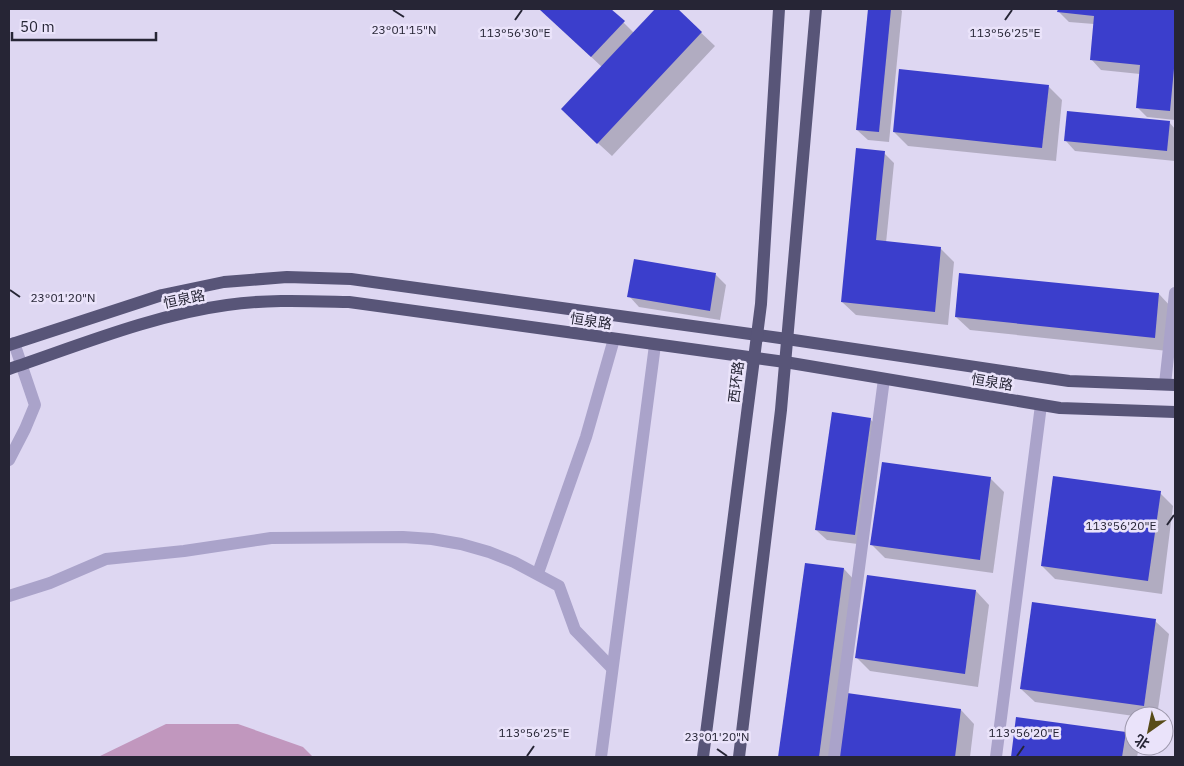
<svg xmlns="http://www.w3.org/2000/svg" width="1184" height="766" font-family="'IBM Plex Sans','Noto Sans SC',sans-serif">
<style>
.green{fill:#c197be}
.shadow{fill:#0003}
.building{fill:#3b3ecc}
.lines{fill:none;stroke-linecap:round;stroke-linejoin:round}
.minor{stroke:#aaa3ca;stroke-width:12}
.major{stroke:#585578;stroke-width:12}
.ticks{fill:none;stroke:#262535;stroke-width:2}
.labels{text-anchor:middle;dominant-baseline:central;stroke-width:5;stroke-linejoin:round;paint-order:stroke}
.street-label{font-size:14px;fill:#262535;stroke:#eae3fa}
.ticks-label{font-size:12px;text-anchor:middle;fill:#262535;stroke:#eae3fa;stroke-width:5;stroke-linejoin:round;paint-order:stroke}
</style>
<rect width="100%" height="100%" fill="#ded7f2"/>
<polygon class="green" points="166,724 238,724 303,747 313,757 98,757"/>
<g class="shadow">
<polygon points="540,9 610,9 634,33 657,9 676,9 715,46 612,156 576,123 602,67"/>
<polygon points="869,9 900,9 902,11 889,142 868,140 857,130"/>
<polygon points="1059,9 1175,9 1175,120 1147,117 1137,107 1140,74 1101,70 1091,59 1094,24 1069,22 1059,12"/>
<polygon points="1048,86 1062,100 1056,161 908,146 894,132"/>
<polygon points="1169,122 1175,129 1175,161 1075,151 1065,140"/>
<polygon points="884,153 894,163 886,243 940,248 954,262 948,325 856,315 842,302"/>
<polygon points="716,275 726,285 720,320 639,307 629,296"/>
<polygon points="1159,294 1172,308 1168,351 970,330 956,317"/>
<polygon points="870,419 880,429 865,545 827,540 816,530"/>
<polygon points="990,478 1004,492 993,573 885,558 871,544"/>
<polygon points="1160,493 1173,506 1162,594 1055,579 1042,566"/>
<polygon points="806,564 844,569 857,583 834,757 779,757"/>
<polygon points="976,591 989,605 978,687 870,671 857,658"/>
<polygon points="1155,621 1169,634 1157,716 1134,716 1035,702 1021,689"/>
<polygon points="961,710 974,724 970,757 839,757"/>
<polygon points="1017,718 1125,733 1134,742 1134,746 1139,747 1137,757 1012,757"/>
</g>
<g class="building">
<polygon points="539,9 611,9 625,21 591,57"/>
<polygon points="655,9 678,9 702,32 597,144 561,109"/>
<polygon points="868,9 891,9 879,132 856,130"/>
<polygon points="1058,9 1175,9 1175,58 1170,111 1136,108 1140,65 1090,60 1094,16 1057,12"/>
<polygon points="899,69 1049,85 1042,148 893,132"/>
<polygon points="1067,111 1170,121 1167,151 1064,141"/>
<polygon points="856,148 885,151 876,240 941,247 935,312 841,302"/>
<polygon points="634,259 716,273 710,311 627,297"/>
<polygon points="959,273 1159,293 1155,338 955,317"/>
<polygon points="832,412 871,418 855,535 815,530"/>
<polygon points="882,462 991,477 980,560 870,545"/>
<polygon points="1053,476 1161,491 1148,581 1041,566"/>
<polygon points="805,563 844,568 819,757 778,757"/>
<polygon points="867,575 976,590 965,674 855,658"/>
<polygon points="1032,602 1156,619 1144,706 1020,689"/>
<polygon points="847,693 961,709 955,757 838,757"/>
<polygon points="1016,717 1126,732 1122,757 1011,757"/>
</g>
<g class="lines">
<g class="minor">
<polyline points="1165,384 1175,293"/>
<polyline points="9,460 25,429 35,405 14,343"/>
<polyline points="538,573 586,437 614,339"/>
<polyline points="9,596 50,583 106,559 184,551 271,538 403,537 432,539 461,544 489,552 514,562 559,586 575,630 612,668"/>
<polyline points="601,757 655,345"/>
<polyline points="834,757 884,379"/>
<polyline points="996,757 1041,405"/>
</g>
<g class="major">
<polyline points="9,345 162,295 224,282 287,277 351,279 787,339 1069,381 1175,385"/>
<path d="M9,369C80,345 153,315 227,305C268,299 308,301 349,302L785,362L1060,408L1175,412"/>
<polyline points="703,757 761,304 779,9"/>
<polyline points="739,757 781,410 816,9"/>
</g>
</g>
<path class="ticks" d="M393,10L404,17M515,20L522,10M1005,20L1012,10M10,290L20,297M1167,525L1174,515M717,749L727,756M527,756L534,746M1017,756L1024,746"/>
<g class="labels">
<g class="street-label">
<text transform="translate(184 299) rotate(-12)">恒泉路</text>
<text transform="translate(591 321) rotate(8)">恒泉路</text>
<text transform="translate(736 382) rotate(-83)">西环路</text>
<text transform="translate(992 382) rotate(9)">恒泉路</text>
</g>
</g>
<g class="ticks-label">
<text x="404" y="34">23°01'15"N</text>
<text x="1005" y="37">113°56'25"E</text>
<text x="515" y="37">113°56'30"E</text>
<text x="63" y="302">23°01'20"N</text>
<text x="1121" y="530">113°56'20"E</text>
<text x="534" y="737">113°56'25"E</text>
<text x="1024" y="737">113°56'20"E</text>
<text x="717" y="741">23°01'20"N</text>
</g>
<rect width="1184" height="766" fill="none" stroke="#262535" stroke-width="20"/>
<g transform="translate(1149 731) rotate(213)"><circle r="24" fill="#eae3fa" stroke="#9c97ab"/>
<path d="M0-4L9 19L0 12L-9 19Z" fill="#584c19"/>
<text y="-8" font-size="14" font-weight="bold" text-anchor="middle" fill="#262535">北</text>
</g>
<path d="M12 32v8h144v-8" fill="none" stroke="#262535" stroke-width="2.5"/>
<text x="20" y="32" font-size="15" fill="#262535" stroke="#eae3fa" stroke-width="4" paint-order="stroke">50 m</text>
</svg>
